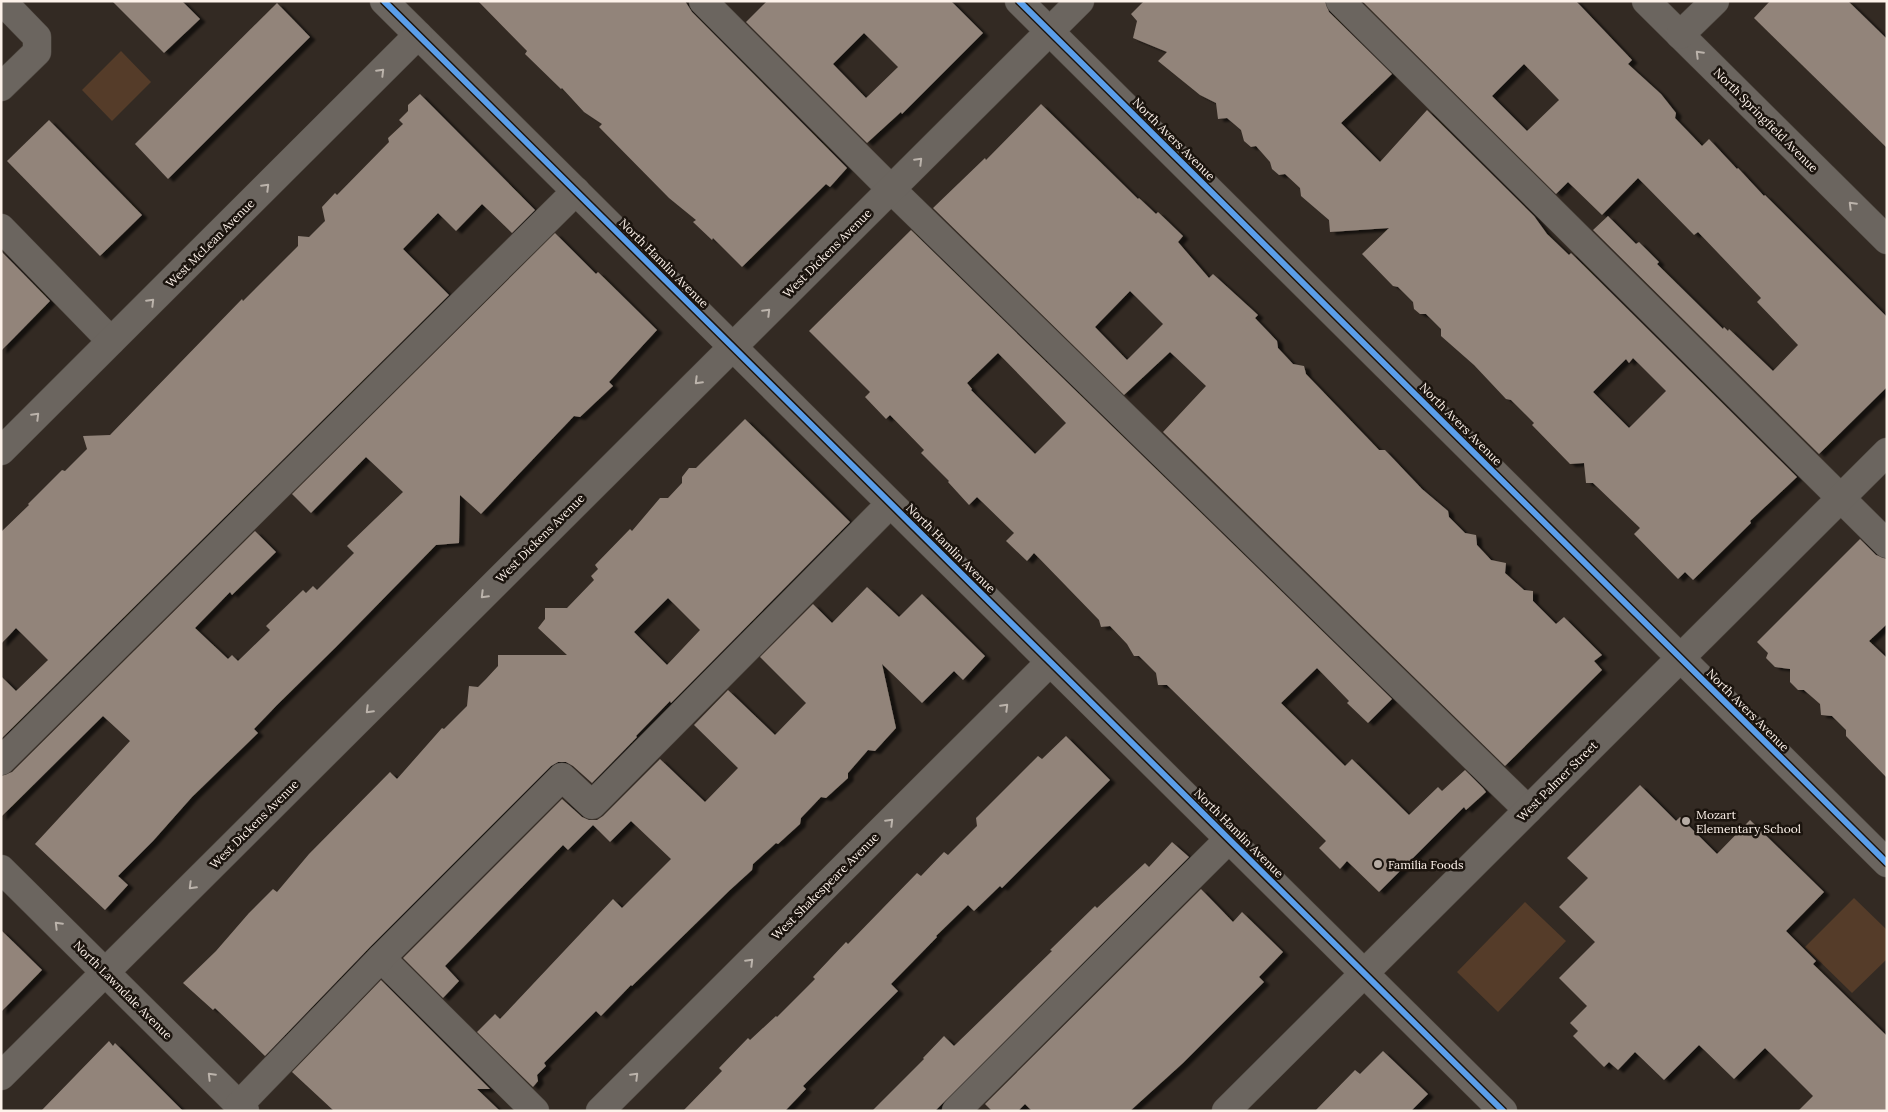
<svg xmlns="http://www.w3.org/2000/svg" width="1888" height="1112" font-family="Lora,serif">
<style>
.green{fill:#553c29}
.building{fill:#92847a;fill-rule:evenodd;filter:url(#shadow)}
.lines{fill:none;stroke-linecap:round;stroke-linejoin:round}
.minor-casing{stroke:#4f4841;stroke-width:29}
.minor{stroke:#6b655f;stroke-width:28}
.cycleway-casing{stroke:#1b140e;stroke-width:9}
.cycleway{stroke:#5a9eea;stroke-width:6}
.oneway{stroke:#bbb3ab}
.poi-dot{fill:#b6aca4;stroke:#1b140e;stroke-width:2}
.labels{text-anchor:middle;dominant-baseline:central;stroke-width:5;stroke-linejoin:round;paint-order:stroke}
.street-label{font-size:12px;fill:#fdf2ea;stroke:#1b140e}
.poi-label{font-size:12px;fill:#fdf2ea;stroke:#1b140e;text-anchor:start}
</style>
<defs>
<filter id="shadow"><feDropShadow dx="5.5" dy="3" stdDeviation="1" flood-color="#0009"/></filter>
</defs>
<rect width="100%" height="100%" fill="#332a23"/>
<g class="green">
<polygon points="121,51 151,82 112,121 82,90"/>
<polygon points="1854,898 1887,930 1887,959 1852,993 1805,947"/>
<polygon points="1525,902 1566,941 1498,1012 1457,972"/>
</g>
<g class="building">
<polygon points="112,1 182,1 200,19 164,53"/>
<polygon points="478,1 685,1 692,12 847,168 830,187 826,184 742,267 713,238 712,240 693,222 696,220 669,198 599,127 602,124 584,112 562,88 561,89 525,54 527,51"/>
<path d="M767,1H951L983,33L902,114L901,112L867,143L746,22ZM864,33L898,67L866,98L833,64Z"/>
<path d="M1144,1H1325L1329,12L1392,74L1341,123L1380,162L1427,110L1534,216L1547,234L1569,255L1571,253L1797,477L1750,521L1751,523L1693,580L1685,572L1678,579L1634,534L1640,528L1593,483H1586L1584,463L1570,464L1532,425L1534,423L1511,400L1506,399L1474,365L1441,336V329L1426,314H1420L1414,309L1413,302L1398,287L1393,286L1362,254L1389,228L1330,232L1329,220L1301,196L1300,188L1285,174L1279,175L1272,169L1270,162L1256,146L1251,147L1244,141L1241,130L1227,118L1218,119L1216,103L1200,95L1158,61L1167,52L1133,38L1137,21L1131,14ZM1633,358L1666,391L1629,428L1593,392L1626,359L1629,363Z"/>
<path d="M1362,1H1576L1632,60L1628,64L1661,94L1676,113L1675,118L1702,146L1709,139L1737,169L1738,168L1764,196L1765,195L1887,317V387L1819,454L1593,230L1608,216L1636,244L1639,242L1659,262L1657,264L1723,329L1724,327L1728,331L1729,329L1773,371L1798,345L1757,302L1761,298L1698,232L1694,235L1638,178L1602,215L1568,182L1556,194ZM1524,64L1559,100L1527,131L1492,96Z"/>
<polygon points="1770,1 1848,1 1887,39 1887,148 1754,18"/>
<polygon points="277,3 310,37 168,179 135,144"/>
<polygon points="420,94 535,210 512,233 482,204 456,231 438,213 403,249 449,295 1,739 1,676 16,691 48,660 16,628 1,644 1,532 29,505 28,504 62,470 65,471 87,449 83,436 110,435 242,299 243,301 298,246 298,236 309,237 325,221 322,207 335,193 337,195 389,142 388,138 403,124 399,120 408,111 408,105"/>
<path d="M1041,104L1138,199L1139,198L1156,214L1158,212L1183,236L1178,242L1209,278L1213,274L1258,315L1255,318L1277,341L1278,348L1293,364L1304,366L1306,374L1379,450H1385L1422,489L1448,511L1449,517L1465,533L1476,535L1477,545L1491,560L1506,563L1505,573L1524,590L1533,591V601L1556,624L1564,617L1602,655L1594,661L1602,670L1505,766L1163,432L1206,386L1170,352L1124,395L933,208L985,158L986,160ZM1130,291L1163,324L1127,360L1095,327Z"/>
<polygon points="49,120 142,215 100,256 7,161"/>
<path d="M911,230L1392,699L1368,723L1347,703L1349,701L1317,668L1281,703L1345,766L1352,759L1409,815L1438,787L1442,791L1465,770L1483,788L1486,792L1466,810L1464,807L1379,892L1347,861L1340,869L1319,848L1326,841L1167,685H1158L1156,673L1139,656H1134L1127,644L1110,626L1101,627L1099,620L1034,553L1027,561L1006,541L1014,533L977,497L969,505L948,482L949,481L921,453L924,450L890,415L886,419L865,397L870,392L809,331ZM998,353L1066,423L1035,454L971,390L972,389L967,383Z"/>
<polygon points="555,233 596,274 598,272 657,330 609,382 613,386 580,417 574,416 481,514 460,495 459,543 436,545 336,647 277,705 254,729 258,733 192,797 153,841 118,876 128,885 105,910 35,844 130,741 103,716 1,817 1,776 12,772 255,531 276,552 232,595 230,592 195,628 228,659 232,655 238,661 270,630 266,626 303,590 306,593 313,586 317,590 354,553 347,546 403,492 366,457 311,513 292,494"/>
<polygon points="1,251 50,301 1,351"/>
<path d="M745,419L850,522L671,703L670,701L636,736L637,737L592,783L573,766L566,762H558L551,766L370,947L265,1056L215,1008L213,1010L183,983L216,951L249,913L273,889L277,892L309,854L390,772L397,779L442,728L444,729L467,706L469,686L478,687L486,679L498,666V655H567L538,628L545,619V608H567L594,580L591,576L598,569L595,565L630,529L632,531L660,498H668L682,483V477L689,468H696ZM668,598L700,630L667,665L634,632Z"/>
<polygon points="1860,539 1876,555 1887,559 1887,624 1869,641 1887,658 1887,778 1846,736 1846,730 1832,716 1821,715 1820,704 1804,690 1798,690 1790,682 1790,669 1775,667 1766,658 1768,653 1757,642"/>
<polygon points="867,587 899,617 922,594 985,656 963,680 954,671 922,703 882,664 896,728 875,751 868,750 848,773 848,778 826,798 821,797 801,818 800,824 778,844 776,843 753,864 752,870 730,890 632,986 631,985 601,1016 596,1011 544,1063 546,1066 537,1075 538,1081 533,1087 477,1032 495,1014 500,1019 613,899 622,908 671,859 631,821 610,842 593,825 568,850 563,845 445,966 459,981 443,998 403,958 562,799 582,817 589,820 597,820 603,816 660,759 705,802 738,768 694,725 728,690 775,735 806,703 760,657 813,604 832,623"/>
<polygon points="1066,736 1110,780 1002,888 1000,886 974,911 968,905 936,936 937,937 891,984 898,991 803,1086 806,1089 785,1111 683,1111 722,1071 719,1068 748,1038 750,1040 776,1016 777,1017 815,979 813,977 846,942 848,944 917,873 921,876 944,852 948,855 977,826 976,818 1038,756 1042,759"/>
<polygon points="1640,785 1676,821 1680,817 1717,854 1750,820 1824,892 1786,931 1816,961 1813,964 1887,1036 1887,1111 1798,1111 1813,1096 1765,1048 1734,1079 1699,1045 1664,1080 1635,1052 1618,1070 1609,1062 1604,1067 1573,1036 1578,1031 1570,1023 1587,1006 1559,978 1595,942 1559,907 1588,878 1567,858"/>
<polygon points="1172,842 1189,857 935,1111 872,1111 924,1059 923,1058 944,1036 954,1046 1052,951 1050,950 1095,906 1097,908 1145,863 1149,867"/>
<polygon points="1201,889 1233,922 1242,912 1283,952 1259,977 1264,982 1183,1063 1130,1111 1032,1111 1025,1104 1018,1111 992,1111 985,1104"/>
<polygon points="1,930 42,970 1,1012"/>
<polygon points="381,980 490,1089 477,1089 500,1111 334,1111 292,1072"/>
<polygon points="109,1041 113,1046 115,1043 183,1111 41,1111"/>
<polygon points="1383,1051 1428,1094 1411,1111 1315,1111 1355,1070 1360,1074"/>
</g>
<g class="lines">
<defs>
<g id="minor">
<polyline points="384,1 1503,1111"/>
<polyline points="703,1 891,189 1528,810"/>
<polyline points="1019,1 1887,863"/>
<polyline points="1340,1 1887,544"/>
<polyline points="1646,1 1887,240"/>
<polyline points="1680,35 1715,1"/>
<polyline points="1,87 37,52 37,37 2,1"/>
<polyline points="1,228 111,341"/>
<polyline points="1,451 418,35"/>
<polyline points="1,761 576,191"/>
<polyline points="1,869 245,1111"/>
<polyline points="381,958 535,1111"/>
<polyline points="1,1076 1080,1"/>
<polyline points="239,1105 381,958 562,777 592,805 890,504"/>
<polyline points="600,1111 1050,662"/>
<polyline points="956,1111 1229,839"/>
<polyline points="1226,1111 1887,452"/>
</g>
</defs>
<use href="#minor" class="minor-casing"/>
<use href="#minor" class="minor"/>
<defs>
<g id="cycleway">
<polyline points="384,1 1503,1111"/>
<polyline points="1019,1 1887,863"/>
</g>
</defs>
<use href="#cycleway" class="cycleway-casing"/>
<use href="#cycleway" class="cycleway"/>
</g>
<defs><path id="oneway-chevron" d="M-2-3.5L2.5 0L-2 3.5" fill="none" stroke-width="1.6" stroke-linecap="round" stroke-linejoin="round" transform="scale(1.25)"/></defs>
<g class="oneway">
<use href="#oneway-chevron" transform="translate(1699 54) rotate(-135)"/>
<use href="#oneway-chevron" transform="translate(381 72) rotate(-45)"/>
<use href="#oneway-chevron" transform="translate(919 161) rotate(-45)"/>
<use href="#oneway-chevron" transform="translate(266 187) rotate(-45)"/>
<use href="#oneway-chevron" transform="translate(1852 205) rotate(-135)"/>
<use href="#oneway-chevron" transform="translate(151 302) rotate(-45)"/>
<use href="#oneway-chevron" transform="translate(767 312) rotate(-45)"/>
<use href="#oneway-chevron" transform="translate(698 381) rotate(135)"/>
<use href="#oneway-chevron" transform="translate(36 416) rotate(-45)"/>
<use href="#oneway-chevron" transform="translate(484 595) rotate(135)"/>
<use href="#oneway-chevron" transform="translate(1005 707) rotate(-45)"/>
<use href="#oneway-chevron" transform="translate(369 710) rotate(135)"/>
<use href="#oneway-chevron" transform="translate(890 822) rotate(-45)"/>
<use href="#oneway-chevron" transform="translate(192 886) rotate(135)"/>
<use href="#oneway-chevron" transform="translate(58 925) rotate(-135)"/>
<use href="#oneway-chevron" transform="translate(750 962) rotate(-45)"/>
<use href="#oneway-chevron" transform="translate(211 1076) rotate(-135)"/>
<use href="#oneway-chevron" transform="translate(635 1076) rotate(-45)"/>
</g>
<g class="poi-dot">
<circle cx="1686" cy="821" r="5"/>
<circle cx="1378" cy="864" r="5"/>
</g>
<g class="labels">
<g class="street-label">
<text transform="translate(1766 120) rotate(45)">North Springfield Avenue</text>
<text transform="translate(1174 139) rotate(45)">North Avers Avenue</text>
<text transform="translate(210 243) rotate(-45)">West McLean Avenue</text>
<text transform="translate(827 253) rotate(-45)">West Dickens Avenue</text>
<text transform="translate(664 263) rotate(45)">North Hamlin Avenue</text>
<text transform="translate(1461 424) rotate(45)">North Avers Avenue</text>
<text transform="translate(540 538) rotate(-45)">West Dickens Avenue</text>
<text transform="translate(951 548) rotate(45)">North Hamlin Avenue</text>
<text transform="translate(1748 710) rotate(45)">North Avers Avenue</text>
<text transform="translate(1557 781) rotate(-45)">West Palmer Street</text>
<text transform="translate(254 824) rotate(-45)">West Dickens Avenue</text>
<text transform="translate(1239 833) rotate(45)">North Hamlin Avenue</text>
<text transform="translate(825 886) rotate(-45)">West Shakespeare Avenue</text>
<text transform="translate(123 990) rotate(45)">North Lawndale Avenue</text>
</g>
<g class="poi-label">
<text x="1696" y="814">Mozart<tspan x="1696" dy="14">Elementary School</tspan></text>
<text x="1388" y="864">Familia Foods</text>
</g>
</g>
<rect width="1888" height="1112" fill="none" stroke="#fdf2ea" stroke-width="5"/>
</svg>
